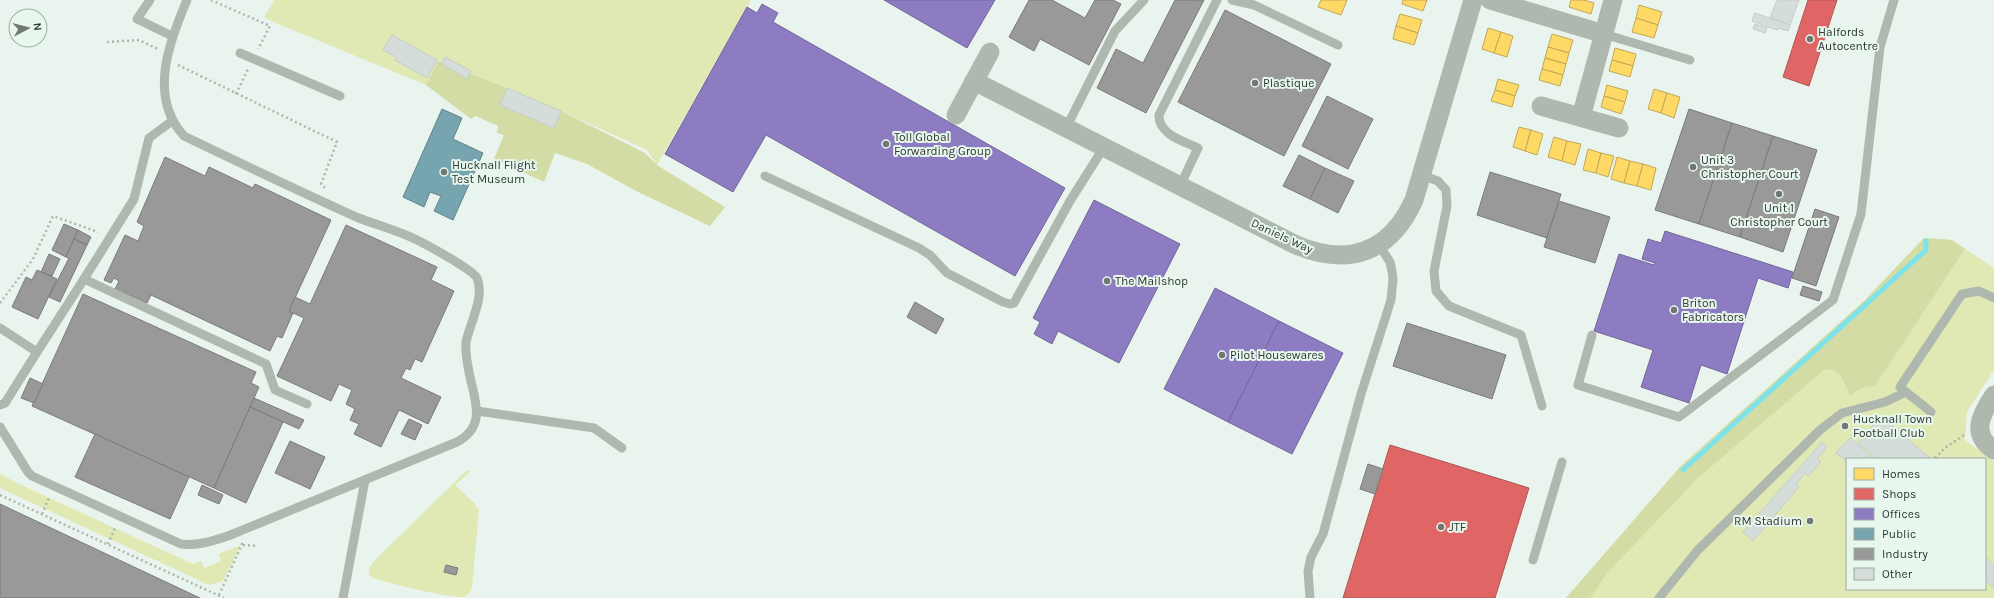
<svg xmlns="http://www.w3.org/2000/svg" width="1994" height="598" font-family="Karla,sans-serif">
<style>
.green{fill:#e0e9b4;fill-rule:evenodd}
.forest{fill:#d3dca5}
.homes{fill:#ffd966;stroke:#c1a856}
.shops{fill:#e06666;stroke:#ab5856}
.offices{fill:#8e7cc3;stroke:#726798}
.public{fill:#76a5af;stroke:#61848a}
.industry{fill:#999;stroke:#7a7b7a}
.lines{fill:none;stroke-linecap:round;stroke-linejoin:round}
.stream{stroke:#7de2ea;stroke-width:5}
.building{fill:#d5ddda;stroke:#c5ccc9}
.path{stroke:#aeb5ad;stroke-width:2.5;stroke-dasharray:2 3;stroke-linecap:butt}
.service{stroke:#afb8ae;stroke-width:9}
.minor{stroke:#afb8ae;stroke-width:19}
.poi-dot{fill:#717874;stroke:#e7f7ed;stroke-width:1.5}
.labels{text-anchor:middle;dominant-baseline:central;stroke-width:4;stroke-linejoin:round;paint-order:stroke}
.poi-label{font-size:12px;fill:#303632;stroke:#e7f7ed;text-anchor:start}
.street-label{font-size:12px;fill:#303632;stroke:#e7f7ed}
</style>
<rect width="100%" height="100%" fill="#eaf4ee"/>
<g class="green">
<polygon points="274,0 751,0 657,165 647,150 561,111 438,61 426,85 278,24 264,17"/>
<path d="M1924,238L1952,240L1994,268V370L1967,412L1965,440L1994,461V598H1566L1680,467L1865,300ZM1847,459H1985V589H1847Z"/>
<path d="M467,470L470,472L455,485L475,504L479,510L472,588C470,591 469,595 464,597C448,598 392,584 373,578L369,574V568L374,561Z"/>
<polygon points="0,474 17,483 193,564 201,561 204,568 221,561 219,554 241,545 223,581 209,585 0,488"/>
</g>
<g class="forest">
<polygon points="438,61 507,88 500,105 553,128 561,111 645,153 657,165 725,207 710,226 638,192 587,164 555,153 544,182 494,159 504,135 497,133 498,126 476,116 471,119 426,85"/>
<path d="M1924,238L1952,240L1965,249L1874,387L1865,386L1850,395C1844,382 1841,368 1824,370L1698,478L1608,572L1590,598H1566L1680,467L1865,300Z"/>
</g>
<g class="homes">
<polygon points="1321,0 1347,0 1341,15 1318,7"/>
<polygon points="1403,0 1427,0 1423,11 1402,4"/>
<polygon points="1571,0 1584,0 1594,3 1591,14 1569,7"/>
<polygon points="1639,5 1662,12 1658,25 1636,18"/>
<polygon points="1400,14 1422,20 1418,33 1396,26"/>
<polygon points="1636,18 1658,25 1654,38 1632,32"/>
<polygon points="1396,26 1418,33 1414,45 1393,39"/>
<polygon points="1488,28 1501,32 1494,53 1482,49"/>
<polygon points="1501,32 1513,36 1507,57 1494,53"/>
<polygon points="1552,34 1573,40 1569,53 1548,47"/>
<polygon points="1548,47 1569,53 1566,64 1545,58"/>
<polygon points="1615,48 1636,54 1633,66 1612,60"/>
<polygon points="1545,58 1566,64 1563,75 1542,69"/>
<polygon points="1612,60 1633,66 1630,77 1609,71"/>
<polygon points="1542,69 1563,75 1560,86 1539,80"/>
<polygon points="1498,79 1519,85 1515,96 1495,90"/>
<polygon points="1607,85 1628,91 1625,102 1604,96"/>
<polygon points="1654,89 1667,93 1661,113 1648,109"/>
<polygon points="1495,90 1515,96 1512,107 1491,101"/>
<polygon points="1667,93 1680,97 1674,118 1661,113"/>
<polygon points="1604,96 1625,102 1621,114 1601,107"/>
<polygon points="1519,127 1531,130 1525,151 1513,147"/>
<polygon points="1531,130 1543,134 1537,155 1525,151"/>
<polygon points="1554,137 1567,141 1562,161 1548,157"/>
<polygon points="1567,141 1581,144 1575,165 1562,161"/>
<polygon points="1588,149 1601,153 1596,173 1583,170"/>
<polygon points="1601,153 1614,156 1608,177 1596,173"/>
<polygon points="1617,157 1630,161 1624,183 1611,179"/>
<polygon points="1630,161 1643,164 1637,186 1624,183"/>
<polygon points="1643,164 1656,168 1651,190 1637,186"/>
</g>
<g class="shops">
<polygon points="1808,0 1837,0 1809,86 1783,77"/>
<polygon points="1390,445 1529,488 1495,598 1343,598"/>
</g>
<g class="offices">
<polygon points="884,0 995,0 967,48"/>
<polygon points="762,4 778,13 773,22 1065,188 1015,276 766,135 733,192 665,154 747,7 757,13"/>
<polygon points="1094,200 1180,244 1119,363 1058,331 1052,344 1034,334 1040,322 1033,318"/>
<polygon points="1665,231 1793,272 1788,288 1758,278 1727,374 1701,365 1689,403 1641,387 1653,350 1594,331 1619,254 1654,265 1655,263 1642,259 1648,239 1661,243"/>
<polygon points="1215,288 1279,321 1228,422 1164,389"/>
<polygon points="1279,321 1343,353 1292,454 1228,422"/>
</g>
<polygon class="public" points="442,109 462,118 453,139 483,153 453,220 434,211 441,196 430,192 424,207 403,197"/>
<g class="industry">
<polygon points="1029,0 1052,0 1085,18 1095,0 1113,0 1121,4 1089,65 1040,39 1034,51 1009,37"/>
<polygon points="1175,0 1204,0 1146,113 1097,88 1116,49 1143,63"/>
<polygon points="1225,10 1331,64 1284,156 1178,102"/>
<polygon points="1327,96 1373,119 1348,169 1302,146"/>
<polygon points="1689,109 1732,123 1699,224 1655,210"/>
<polygon points="1732,123 1773,136 1740,237 1699,224"/>
<polygon points="1773,136 1817,150 1783,252 1740,237"/>
<polygon points="1299,155 1325,168 1310,199 1283,186"/>
<polygon points="165,157 205,176 209,167 253,188 255,184 331,220 289,311 293,313 282,338 277,336 270,351 151,295 147,303 115,289 119,281 114,278 111,283 104,280 125,235 138,241 144,226 137,222"/>
<polygon points="1325,168 1354,181 1338,213 1310,199"/>
<polygon points="1490,172 1561,194 1547,238 1477,215"/>
<polygon points="1559,201 1610,217 1595,263 1544,247"/>
<polygon points="1815,209 1839,217 1816,286 1792,278"/>
<polygon points="64,224 78,230 66,257 52,250"/>
<polygon points="346,225 437,267 431,280 454,291 422,362 415,359 410,370 406,368 401,378 441,397 428,424 399,410 381,447 354,434 359,424 350,420 355,409 346,404 352,390 339,384 331,401 277,376 304,318 289,311 295,297 310,304"/>
<polygon points="78,230 91,237 87,245 74,239"/>
<polygon points="74,239 87,245 60,302 49,297 69,258 66,257"/>
<polygon points="49,254 60,259 52,276 41,272"/>
<polygon points="37,270 57,279 38,319 12,307 26,277 32,280"/>
<polygon points="1803,286 1822,292 1819,301 1800,295"/>
<polygon points="83,294 256,372 251,383 259,387 214,488 32,406"/>
<polygon points="915,302 944,319 936,334 907,317"/>
<polygon points="1407,323 1506,355 1492,399 1393,366"/>
<polygon points="30,378 43,384 34,403 21,398"/>
<polygon points="254,398 304,420 299,429 250,407"/>
<polygon points="250,407 283,422 246,503 214,488"/>
<polygon points="409,419 422,425 415,440 401,434"/>
<polygon points="95,434 189,477 170,519 75,477"/>
<polygon points="290,441 325,457 310,489 275,473"/>
<polygon points="1368,464 1383,469 1375,494 1360,489"/>
<polygon points="202,485 223,495 219,504 198,495"/>
<polygon points="0,504 200,598 0,598"/>
<polygon points="446,565 458,568 456,575 444,572"/>
</g>
<g class="lines">
<polyline class="stream" points="1683,470 1926,250 1926,241"/>
</g>
<g class="building">
<polygon points="1777,0 1799,0 1790,25 1770,18"/>
<polygon points="1755,13 1790,25 1788,31 1778,28 1777,30 1752,21"/>
<polygon points="1755,24 1767,28 1765,33 1753,29"/>
<polygon points="392,35 437,60 427,78 395,60 396,57 383,50"/>
<polygon points="445,57 471,71 467,79 441,64"/>
<polygon points="507,88 561,111 554,128 500,105"/>
<polygon points="1881,416 1895,428 1931,459 1877,459 1858,443"/>
<polygon points="1850,438 1874,459 1847,459 1847,462 1836,453"/>
<polygon points="1822,442 1827,447 1817,459 1821,462 1808,476 1805,473 1796,484 1799,487 1753,541 1743,532"/>
<polygon points="1985,557 1994,565 1994,588 1985,580"/>
</g>
<g class="lines">
<g class="path">
<polyline points="211,0 270,26 258,49"/>
<polyline points="107,42 139,40 158,49"/>
<polyline points="178,65 337,142 321,184 325,188"/>
<polyline points="236,94 248,69"/>
<polyline points="0,303 33,259 53,216 98,232"/>
<polyline points="1935,458 1945,448 1964,435"/>
<polyline points="0,495 224,598"/>
<polyline points="42,514 49,498"/>
<polyline points="108,544 115,528"/>
<polyline points="243,545 258,546"/>
<polyline points="219,595 243,542"/>
</g>
<g class="service">
<polyline points="150,0 137,19 172,36"/>
<polyline points="1232,0 1254,5 1338,45"/>
<polyline points="1604,34 1690,60"/>
<polyline points="240,53 340,96"/>
<polyline points="1066,128 1115,31 1144,0"/>
<polyline points="1421,175 1438,181 1446,190 1447,206 1434,271 1436,291 1449,306 1521,335 1542,406"/>
<polyline points="765,176 919,248 930,255 947,273 1003,302 1010,304 1014,303 1070,201 1104,147"/>
<path d="M1180,186L1198,148C1183,141 1158,134 1159,115L1217,0"/>
<polyline points="84,279 134,199 149,138 172,121"/>
<polyline points="0,328 37,352 5,403 0,405"/>
<polyline points="1592,335 1578,385 1679,417 1833,300 1861,214 1880,47 1894,0"/>
<polyline points="37,352 84,279 266,364 275,390 307,404"/>
<polyline points="477,411 594,428 622,448"/>
<polyline points="1931,412 1900,387 1962,294 1979,291 1994,298"/>
<path d="M0,427L28,472L32,476L181,544C198,546 212,541 228,536L457,442C488,425 474,399 469,372C467,362 465,352 466,342C470,323 485,297 477,278C473,270 429,246 419,241C398,230 375,225 354,216C297,190 240,163 184,136C148,97 169,42 187,0"/>
<polyline points="1533,560 1562,462"/>
<polyline points="343,598 365,480"/>
<polyline points="1310,598 1308,571 1311,557 1323,534 1361,394 1391,300 1393,279 1392,271 1390,262 1379,245"/>
<polyline points="1659,598 1697,551 1820,430 1842,413 1885,402 1906,392"/>
</g>
<g class="minor">
<polyline points="1490,0 1604,34"/>
<path d="M974,81L1296,245C1349,267 1390,253 1414,200L1473,0"/>
<polyline points="1541,106 1619,128"/>
<polyline points="956,115 990,52"/>
<polyline points="1581,117 1613,0"/>
<path d="M1994,395C1981,414 1970,434 1994,450"/>
</g>
</g>
<g class="poi-dot">
<circle cx="1810" cy="39" r="4"/>
<circle cx="1255" cy="83" r="4"/>
<circle cx="886" cy="144" r="4"/>
<circle cx="1693" cy="167" r="4"/>
<circle cx="444" cy="172" r="4"/>
<circle cx="1779" cy="194" r="4"/>
<circle cx="1107" cy="281" r="4"/>
<circle cx="1674" cy="310" r="4"/>
<circle cx="1222" cy="355" r="4"/>
<circle cx="1845" cy="426" r="4"/>
<circle cx="1810" cy="521" r="4"/>
<circle cx="1441" cy="527" r="4"/>
</g>
<g class="labels">
<g class="poi-label">
<text x="1818" y="32">Halfords<tspan x="1818" dy="14">Autocentre</tspan></text>
<text x="1263" y="83">Plastique</text>
<text x="894" y="137">Toll Global<tspan x="894" dy="14">Forwarding Group</tspan></text>
<text x="1701" y="160">Unit 3<tspan x="1701" dy="14">Christopher Court</tspan></text>
<text x="452" y="165">Hucknall Flight<tspan x="452" dy="14">Test Museum</tspan></text>
<text x="1779" y="208" text-anchor="middle">Unit 1<tspan x="1779" dy="14">Christopher Court</tspan></text>
<text x="1115" y="281">The Mailshop</text>
<text x="1682" y="303">Briton<tspan x="1682" dy="14">Fabricators</tspan></text>
<text x="1230" y="355">Pilot Housewares</text>
<text x="1853" y="419">Hucknall Town<tspan x="1853" dy="14">Football Club</tspan></text>
<text x="1802" y="521" text-anchor="end">RM Stadium</text>
<text x="1449" y="527">JTF</text>
</g>
<g class="street-label">
<text transform="translate(1282 236) rotate(25)">Daniels Way</text>
</g>
</g>
<rect x="1846" y="458" width="140" height="132" fill="#e7f7ed" stroke="#9eaaa2"/>
<rect x="1854" y="468" width="20" height="12" fill="#ffd966" stroke="#9eaaa2"/>
<text x="1882" y="478" font-size="12" fill="#303632">Homes</text>
<rect x="1854" y="488" width="20" height="12" fill="#e06666" stroke="#9eaaa2"/>
<text x="1882" y="498" font-size="12" fill="#303632">Shops</text>
<rect x="1854" y="508" width="20" height="12" fill="#8e7cc3" stroke="#9eaaa2"/>
<text x="1882" y="518" font-size="12" fill="#303632">Offices</text>
<rect x="1854" y="528" width="20" height="12" fill="#76a5af" stroke="#9eaaa2"/>
<text x="1882" y="538" font-size="12" fill="#303632">Public</text>
<rect x="1854" y="548" width="20" height="12" fill="#999999" stroke="#9eaaa2"/>
<text x="1882" y="558" font-size="12" fill="#303632">Industry</text>
<rect x="1854" y="568" width="20" height="12" fill="#d5ddda" stroke="#9eaaa2"/>
<text x="1882" y="578" font-size="12" fill="#303632">Other</text>
<g transform="translate(28 28) rotate(83)"><circle r="19" fill="#e7f7ed" stroke="#9eaaa2"/>
<path d="M0-3L7 15L0 10L-7 15Z" fill="#717874"/>
<text y="-6" font-size="11" font-weight="bold" text-anchor="middle" fill="#303632">N</text>
</g>
</svg>
